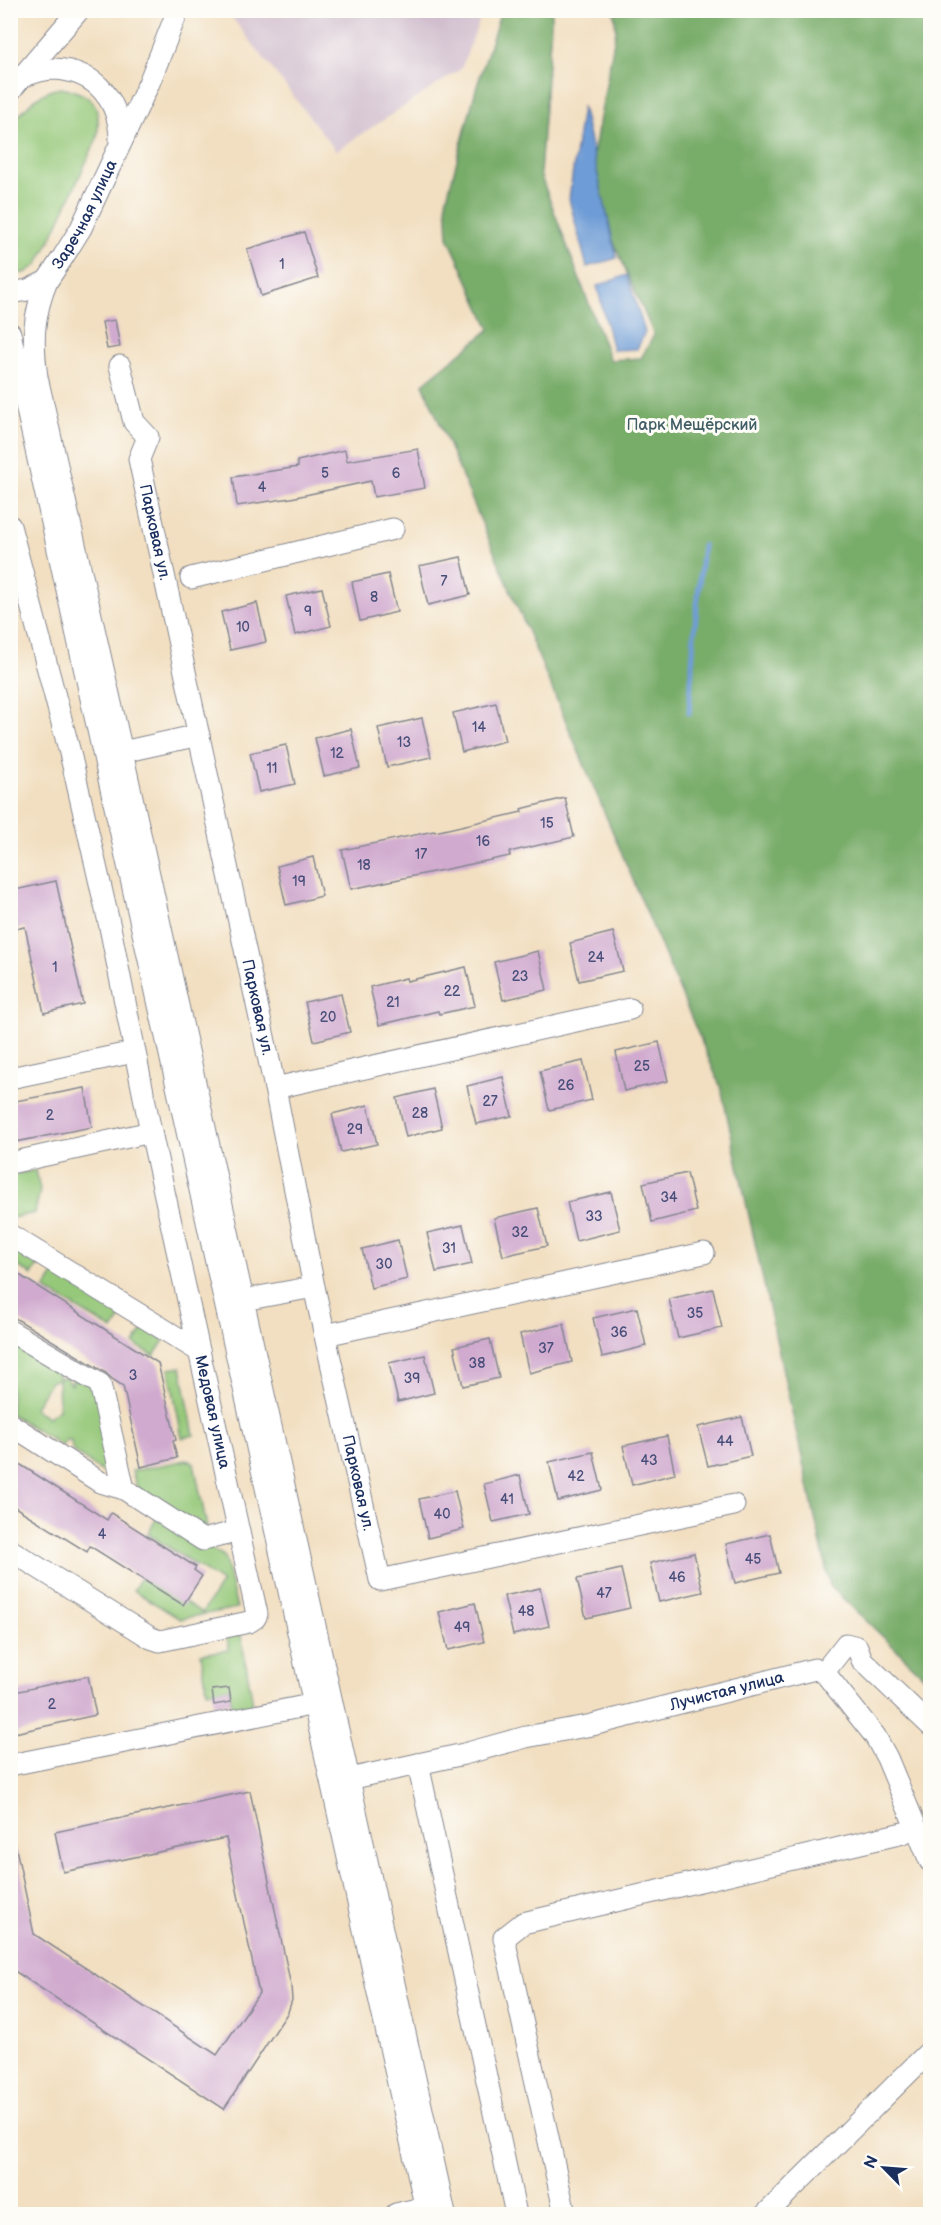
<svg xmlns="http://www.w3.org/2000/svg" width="941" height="2225" font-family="'Balsamiq Sans',sans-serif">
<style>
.industrial{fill:#d0bdcd}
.green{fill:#95c879;stroke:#587c6c;stroke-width:1.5;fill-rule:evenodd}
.forest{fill:#78ac69;stroke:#4a6e64;stroke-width:1.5}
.water{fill:#6e9cd6;stroke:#44669a;stroke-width:1.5}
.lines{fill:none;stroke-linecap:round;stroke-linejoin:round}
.stream{stroke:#6e9cd6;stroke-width:5}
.building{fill:#d0aacf}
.minor-casing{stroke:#868790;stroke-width:23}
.minor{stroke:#fff;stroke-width:21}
.labels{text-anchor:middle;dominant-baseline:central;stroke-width:6;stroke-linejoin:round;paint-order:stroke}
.number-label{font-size:14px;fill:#484e7a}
.street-label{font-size:16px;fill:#1b2f5e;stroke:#fdfcf7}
.park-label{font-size:16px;fill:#405d66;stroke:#fdfcf7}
</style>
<rect width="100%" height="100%" fill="#fdfcf7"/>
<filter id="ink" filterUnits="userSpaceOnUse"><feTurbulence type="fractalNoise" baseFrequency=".0167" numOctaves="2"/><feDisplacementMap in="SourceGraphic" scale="12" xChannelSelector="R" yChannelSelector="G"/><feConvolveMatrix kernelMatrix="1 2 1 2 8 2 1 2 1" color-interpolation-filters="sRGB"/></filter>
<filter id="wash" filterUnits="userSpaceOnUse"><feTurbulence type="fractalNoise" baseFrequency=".008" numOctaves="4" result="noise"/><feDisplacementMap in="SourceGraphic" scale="24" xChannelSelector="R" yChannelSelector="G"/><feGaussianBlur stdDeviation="1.35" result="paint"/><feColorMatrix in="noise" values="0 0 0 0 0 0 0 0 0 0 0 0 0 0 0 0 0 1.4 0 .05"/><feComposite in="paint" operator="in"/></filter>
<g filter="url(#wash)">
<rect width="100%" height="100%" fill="#f2dfc1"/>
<polygon class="industrial" points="227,11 483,11 461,69 336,151"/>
<g class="green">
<path d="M60,88C93,93 102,105 97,138L51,239L37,265L25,273L11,274V124C26,108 37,92 60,88Z"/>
<polygon points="36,1170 40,1190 35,1213 11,1218 11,1175"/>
<polygon points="16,1247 40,1262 32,1275 11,1262 10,1256"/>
<polygon points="55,1273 123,1314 113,1330 45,1289"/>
<polygon points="144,1328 164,1340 154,1356 134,1344"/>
<path d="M10,1341L54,1367L59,1378L65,1377L72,1385L74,1368L100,1384L112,1479L72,1450L71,1440H66L62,1446L11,1414ZM58,1379L59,1409L48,1417L34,1409L50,1382Z"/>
<polygon points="181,1367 194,1435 182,1438 169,1369"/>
<polygon points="187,1460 194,1463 207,1527 200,1527 137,1488 132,1471"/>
<polygon points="157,1517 224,1556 237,1608 180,1619 133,1590 143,1575 202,1613 222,1582 148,1534"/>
<polygon points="240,1630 253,1704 232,1707 229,1688 207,1691 201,1654 229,1650 226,1632"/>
</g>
<polygon class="forest" points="501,11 552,11 540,174 610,360 641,358 654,335 588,183 616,30 614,11 930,11 930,1682 830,1586 721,1088 423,384 490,329 448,237 446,201 476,89"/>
<g class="water">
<polygon points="582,106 617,258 587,267 569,199"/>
<polygon points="627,275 645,332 637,349 613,350 597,286"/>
</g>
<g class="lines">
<polyline class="stream" points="689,713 694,635 703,545"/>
</g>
<g id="blocks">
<g class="building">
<polygon points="304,232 318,278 261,296 247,249"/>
<polygon points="115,320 120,347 107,349 102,322"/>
<polygon points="418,449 425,488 374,497 371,481 291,498 237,506 233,477 298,467 297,461 345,450 347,461"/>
<polygon points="461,557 470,595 428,605 419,566"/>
<polygon points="388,574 397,612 360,621 352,582"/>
<polygon points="322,588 331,626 295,635 286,596"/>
<polygon points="257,603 266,642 230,650 221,612"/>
<polygon points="496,703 505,741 462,752 453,713"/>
<polygon points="422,718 431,757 387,767 378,728"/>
<polygon points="351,729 360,768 324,776 315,738"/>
<polygon points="286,745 295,784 259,792 250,753"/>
<polygon points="565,798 574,837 509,852 510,856 351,889 342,850 434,831 435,832 522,812 521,809"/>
<polygon points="313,857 322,896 286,905 277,866"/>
<polygon points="56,881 83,1004 44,1013 25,927 10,930 10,891"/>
<polygon points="613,932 623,971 579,981 570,943"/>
<polygon points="538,951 547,990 503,1000 494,962"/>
<polygon points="466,967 475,1006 439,1014 438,1011 379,1025 370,987 406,978 407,981"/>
<polygon points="341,994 350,1032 314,1041 305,1002"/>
<polygon points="659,1042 668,1081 624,1091 616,1052"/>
<polygon points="583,1061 592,1100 549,1110 540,1071"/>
<polygon points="503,1077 512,1116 476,1124 467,1086"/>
<polygon points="85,1088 92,1127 10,1143 10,1102"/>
<polygon points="433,1089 442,1128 406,1137 397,1098"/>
<polygon points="368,1105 377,1144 341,1152 332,1114"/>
<polygon points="687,1173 696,1211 652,1222 643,1183"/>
<polygon points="611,1192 620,1230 576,1241 567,1202"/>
<polygon points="538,1208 547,1246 503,1256 494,1218"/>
<polygon points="463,1225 472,1264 436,1272 427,1233"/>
<polygon points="398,1240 407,1279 371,1288 362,1249"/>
<polygon points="10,1269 158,1363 176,1440 173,1441 177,1458 141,1467 123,1386 112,1379 106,1373 10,1315"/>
<polygon points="713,1289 722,1328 678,1338 669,1299"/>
<polygon points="637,1308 646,1346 602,1357 593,1318"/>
<polygon points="564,1324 572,1362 529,1373 520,1334"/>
<polygon points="490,1339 499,1378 463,1386 454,1347"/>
<polygon points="425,1355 434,1393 398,1402 389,1363"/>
<polygon points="742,1417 751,1456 708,1466 698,1427"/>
<polygon points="667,1436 675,1474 632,1485 623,1446"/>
<polygon points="593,1452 602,1490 558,1501 549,1462"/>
<polygon points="10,1458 107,1520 111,1513 196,1567 194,1570 202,1576 183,1605 90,1546 87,1552 10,1504"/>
<polygon points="520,1475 529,1514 493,1522 484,1484"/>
<polygon points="455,1491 464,1529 428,1538 419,1499"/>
<polygon points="770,1534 779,1573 735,1583 726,1544"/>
<polygon points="694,1553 703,1592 659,1602 650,1563"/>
<polygon points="621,1569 630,1608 586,1618 577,1579"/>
<polygon points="540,1588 549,1626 513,1635 504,1596"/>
<polygon points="475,1603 484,1642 448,1650 439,1612"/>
<polygon points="88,1676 96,1715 10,1734 10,1693"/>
<polygon points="229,1688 231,1702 214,1705 212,1690"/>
<polygon points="250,1791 291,1986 292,2000 288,2012 224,2109 10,1968 10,1849 16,1848 34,1934 217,2055 259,1993 226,1838 63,1872 55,1832"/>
</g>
</g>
</g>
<g filter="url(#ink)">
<use href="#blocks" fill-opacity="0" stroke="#868790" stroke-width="1.5"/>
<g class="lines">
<defs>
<g id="minor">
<path d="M22,77C32,73 43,69 54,69C98,71 121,103 120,144"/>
<polyline points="10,91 79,10"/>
<path d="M47,281C33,315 32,340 37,377L122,752L445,2214"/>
<path id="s1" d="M10,293L28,290L47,281L63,257L81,228L149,83L178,10"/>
<polyline points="10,333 427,2214"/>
<path id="s2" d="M120,366L134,422L148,437L139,459L275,1088L314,1287L380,1580L734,1505"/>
<path id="s3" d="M10,526L70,753L110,927L151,1132L257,1614L255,1618L249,1622L160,1641L151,1638L10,1550"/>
<polyline points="191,578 393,529"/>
<polyline points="122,752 199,735"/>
<polyline points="10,1078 134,1052"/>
<polyline points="275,1088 630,1009"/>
<polyline points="10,1163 151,1132"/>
<polyline points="10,1235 199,1351"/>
<polyline points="243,1300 314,1287"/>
<polyline points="10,1331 100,1384 124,1489 203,1540 239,1531"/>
<polyline points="325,1335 704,1253"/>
<polyline points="10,1424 100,1482 124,1489"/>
<polyline points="824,1672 846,1644 857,1647 862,1660 930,1725"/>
<polyline points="418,1764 516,2214"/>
<polyline points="10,1765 315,1704"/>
<path id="s4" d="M349,1779L464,1754L526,1737L592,1725L815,1669L824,1672L875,1736L887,1758L930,1861"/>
<polyline points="396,2214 426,2207"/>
<polyline points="565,2214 504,1938 523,1923 903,1833"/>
<polyline points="766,2214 930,2051"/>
</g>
</defs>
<use href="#minor" class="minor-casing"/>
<use href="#minor" class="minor"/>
</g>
</g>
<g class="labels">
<g class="number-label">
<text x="282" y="264">1</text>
<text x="325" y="473">5</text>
<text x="396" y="473">6</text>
<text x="262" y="487">4</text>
<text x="444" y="581">7</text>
<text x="374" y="597">8</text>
<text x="308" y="611">9</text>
<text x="243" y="627">10</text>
<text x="479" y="727">14</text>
<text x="404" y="742">13</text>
<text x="337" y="753">12</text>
<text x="272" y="768">11</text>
<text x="547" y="823">15</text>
<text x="483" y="841">16</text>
<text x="421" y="854">17</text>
<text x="364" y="865">18</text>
<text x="299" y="881">19</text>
<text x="596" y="957">24</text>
<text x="55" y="967">1</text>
<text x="520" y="976">23</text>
<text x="452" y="991">22</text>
<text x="393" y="1002">21</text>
<text x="328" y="1017">20</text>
<text x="642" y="1066">25</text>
<text x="566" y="1085">26</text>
<text x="490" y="1101">27</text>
<text x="420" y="1113">28</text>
<text x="50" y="1115">2</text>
<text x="355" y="1129">29</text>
<text x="669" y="1197">34</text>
<text x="594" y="1216">33</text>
<text x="520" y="1232">32</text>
<text x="449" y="1248">31</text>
<text x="384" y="1264">30</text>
<text x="695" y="1313">35</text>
<text x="619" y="1332">36</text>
<text x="546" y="1348">37</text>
<text x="477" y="1363">38</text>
<text x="133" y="1375">3</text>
<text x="412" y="1378">39</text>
<text x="725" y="1441">44</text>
<text x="649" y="1460">43</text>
<text x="576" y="1476">42</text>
<text x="507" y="1499">41</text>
<text x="442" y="1514">40</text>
<text x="102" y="1534">4</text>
<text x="753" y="1559">45</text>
<text x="677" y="1577">46</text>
<text x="604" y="1593">47</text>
<text x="526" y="1611">48</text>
<text x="462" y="1627">49</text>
<text x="52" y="1704">2</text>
</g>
<g class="street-label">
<text stroke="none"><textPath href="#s1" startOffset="116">Заречная улица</textPath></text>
<text stroke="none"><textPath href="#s2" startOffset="177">Парковая ул.</textPath></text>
<text stroke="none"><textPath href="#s2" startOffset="663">Парковая ул.</textPath></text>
<text stroke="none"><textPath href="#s3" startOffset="909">Медовая улица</textPath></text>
<text stroke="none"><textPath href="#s2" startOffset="1149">Парковая ул.</textPath></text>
<text stroke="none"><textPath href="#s4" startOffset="388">Лучистая улица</textPath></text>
</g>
<g class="park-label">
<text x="692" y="425">Парк Мещёрский</text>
</g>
</g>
<rect width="941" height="2225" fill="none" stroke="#fdfcf7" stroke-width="36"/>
<g transform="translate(884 2168) rotate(295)" stroke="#fdfcf7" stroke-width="4.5" paint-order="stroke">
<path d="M0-4.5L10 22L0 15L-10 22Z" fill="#1b2f5e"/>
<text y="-9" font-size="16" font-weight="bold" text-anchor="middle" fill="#1b2f5e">N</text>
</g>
</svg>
